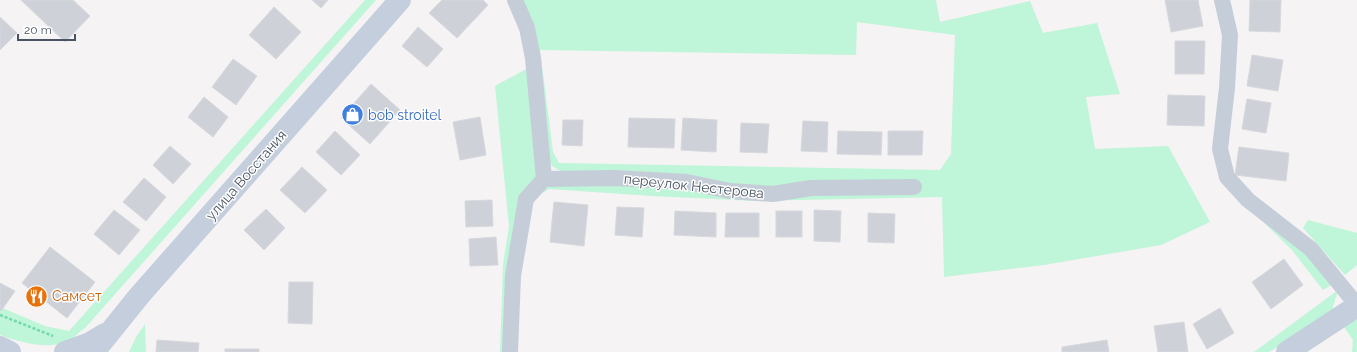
<svg xmlns="http://www.w3.org/2000/svg" width="1357" height="352" font-family="Raleway,sans-serif">
<style>
.green{fill:#bff5d8;fill-rule:evenodd}
.building{fill:#ced1d8;stroke:#d6d8de}
.lines{fill:none;stroke-linecap:round;stroke-linejoin:round}
.path{stroke:#72d8ae;stroke-width:2.5;stroke-dasharray:3 2;stroke-linecap:butt}
.street{stroke:#c5cdd8;stroke-width:16}
.secondary{stroke:#c4cedd;stroke-width:22}
.labels{text-anchor:middle;dominant-baseline:central;stroke-width:3;stroke-linejoin:round;paint-order:stroke}
.shop-label{font-size:14px;fill:#366cbe;stroke:#fff;text-anchor:start}
.street-label{font-size:14px;fill:#485463;stroke:#fff}
.food-label{font-size:14px;fill:#c56008;stroke:#fff;text-anchor:start}
</style>
<rect width="100%" height="100%" fill="#f5f3f3"/>
<g class="green">
<path d="M365,0H376L85,328C80,331 75,337 70,340C51,351 19,342 0,335V307L45,326L69,331Z"/>
<path d="M523,0H936L940,22L1030,1L1043,33L1097,23L1120,94L1086,97L1095,149L1168,146L1210,222L1161,245L1044,265L944,277L942,197L755,201L652,196L549,189L531,200L547,184L774,189L564,173L552,166L547,156ZM857,22L955,35L951,154L940,170L559,163L553,152L540,50L856,55Z"/>
<polygon points="528,68 538,176 506,352 500,352 503,265 509,226 495,86"/>
<polygon points="1252,211 1308,254 1333,284 1323,290 1292,250"/>
<polygon points="1308,220 1357,233 1357,265 1345,275 1303,228"/>
<polygon points="1338,290 1331,314 1269,352 1254,352"/>
<polygon points="1357,317 1357,352 1352,352 1353,340 1344,327"/>
<polygon points="145,324 146,352 129,352 136,337"/>
</g>
<g class="building">
<polygon points="21,0 73,0 90,16 65,42"/>
<polygon points="312,0 328,0 321,8"/>
<polygon points="442,0 483,0 488,5 457,38 429,13"/>
<polygon points="1165,0 1198,0 1203,26 1171,32"/>
<polygon points="1250,0 1281,0 1280,32 1249,31"/>
<polygon points="274,7 301,32 276,59 249,35"/>
<polygon points="0,17 17,33 0,50"/>
<polygon points="418,27 443,49 427,67 402,46"/>
<polygon points="1175,41 1205,41 1204,74 1175,74"/>
<polygon points="1252,55 1283,60 1278,91 1247,86"/>
<polygon points="233,59 257,76 236,105 212,87"/>
<polygon points="371,84 400,110 370,144 341,118"/>
<polygon points="1168,95 1205,96 1204,126 1167,125"/>
<polygon points="204,97 228,117 213,137 188,117"/>
<polygon points="1247,99 1271,103 1266,133 1242,129"/>
<polygon points="480,117 486,155 460,160 453,122"/>
<polygon points="629,118 675,119 674,148 628,147"/>
<polygon points="683,118 717,120 716,152 681,150"/>
<polygon points="563,120 583,120 582,146 562,145"/>
<polygon points="803,121 828,122 827,152 801,151"/>
<polygon points="741,123 769,124 767,153 740,152"/>
<polygon points="335,131 360,155 341,175 316,152"/>
<polygon points="838,131 882,132 881,155 837,154"/>
<polygon points="888,131 923,131 922,155 888,155"/>
<polygon points="170,146 191,164 173,184 153,165"/>
<polygon points="1239,147 1289,153 1286,181 1235,175"/>
<polygon points="302,167 327,190 305,213 280,190"/>
<polygon points="144,178 166,197 146,221 123,202"/>
<polygon points="492,200 493,226 466,227 465,201"/>
<polygon points="554,202 588,205 584,246 550,242"/>
<polygon points="617,207 644,208 642,237 615,235"/>
<polygon points="266,209 285,228 264,250 244,230"/>
<polygon points="114,210 140,230 119,255 94,234"/>
<polygon points="814,210 841,211 840,242 814,241"/>
<polygon points="675,211 716,213 716,237 674,235"/>
<rect x="776" y="211" width="26" height="26"/>
<polygon points="726,213 759,213 759,237 725,237"/>
<polygon points="868,213 895,214 894,243 868,242"/>
<polygon points="496,237 498,265 470,266 469,239"/>
<polygon points="50,247 95,282 67,318 22,283"/>
<polygon points="1284,259 1303,285 1271,309 1252,282"/>
<polygon points="289,282 313,282 312,324 288,323"/>
<polygon points="0,283 15,291 1,311 0,310"/>
<polygon points="1220,308 1234,333 1207,349 1193,324"/>
<polygon points="1184,322 1188,352 1158,352 1154,326"/>
<polygon points="157,340 199,343 198,352 156,352"/>
<polygon points="1107,340 1109,352 1062,352 1062,347"/>
<rect x="225" y="349" width="34" height="3"/>
</g>
<g class="lines">
<polyline class="path" points="0,315 53,336"/>
<g class="street">
<polyline points="515,0 527,28 533,58 544,179"/>
<polyline points="1222,0 1230,35 1227,88 1220,149 1227,177 1248,200 1311,249 1357,305"/>
<polyline points="510,352 513,276 526,199 544,179 615,178 687,182 730,191 773,194 811,188 914,187"/>
</g>
<g class="secondary">
<polyline points="0,347 10,352"/>
<polyline points="65,352 90,343 105,334"/>
<polyline points="94,352 139,296 400,0"/>
<polyline points="1287,352 1357,306"/>
</g>
</g>
<defs>
<symbol id="shop-disc" viewBox="-11 -11 22 22"><circle r="9.5" fill="#3f7fe0" stroke="#fff"/><path d="M-5-2.5h2.3a2.7 3.5 0 0 1 5.4 0H5L5.5 6h-11ZM-1.5-2.5h3a1.5 2.3 0 0 0-3 0Z" fill="#fff"/></symbol>
<symbol id="restaurant-disc" viewBox="-11 -11 22 22"><circle r="9.5" fill="#e8710a" stroke="#fff"/><path d="M-5-6h1v4h1v-4h1v4h1v-4h1v5L-1.5 .5V6h-2V.5L-5-1ZM5-6V6H3V1.5H1.5Q1.5-4 5-6Z" fill="#fff"/></symbol>
</defs>
<g fill-rule="evenodd">
<use href="#shop-disc" x="340" y="102" width="25" height="25"/>
<use href="#restaurant-disc" x="24" y="284" width="25" height="25"/>
</g>
<g class="labels">
<g class="shop-label">
<text x="368" y="115">bob stroitel</text>
</g>
<g class="street-label">
<text transform="translate(246 175) rotate(-49)">улица Восстания</text>
<text transform="translate(694 186) rotate(6)">переулок Нестерова</text>
</g>
<g class="food-label">
<text x="52" y="296">Самсет</text>
</g>
</g>
<path d="M18 34v6h57v-6" fill="none" stroke="#485463" stroke-width="2"/>
<text x="24" y="34" font-size="12" fill="#485463" stroke="#ffffff" stroke-width="3" paint-order="stroke">20 m</text>
</svg>
